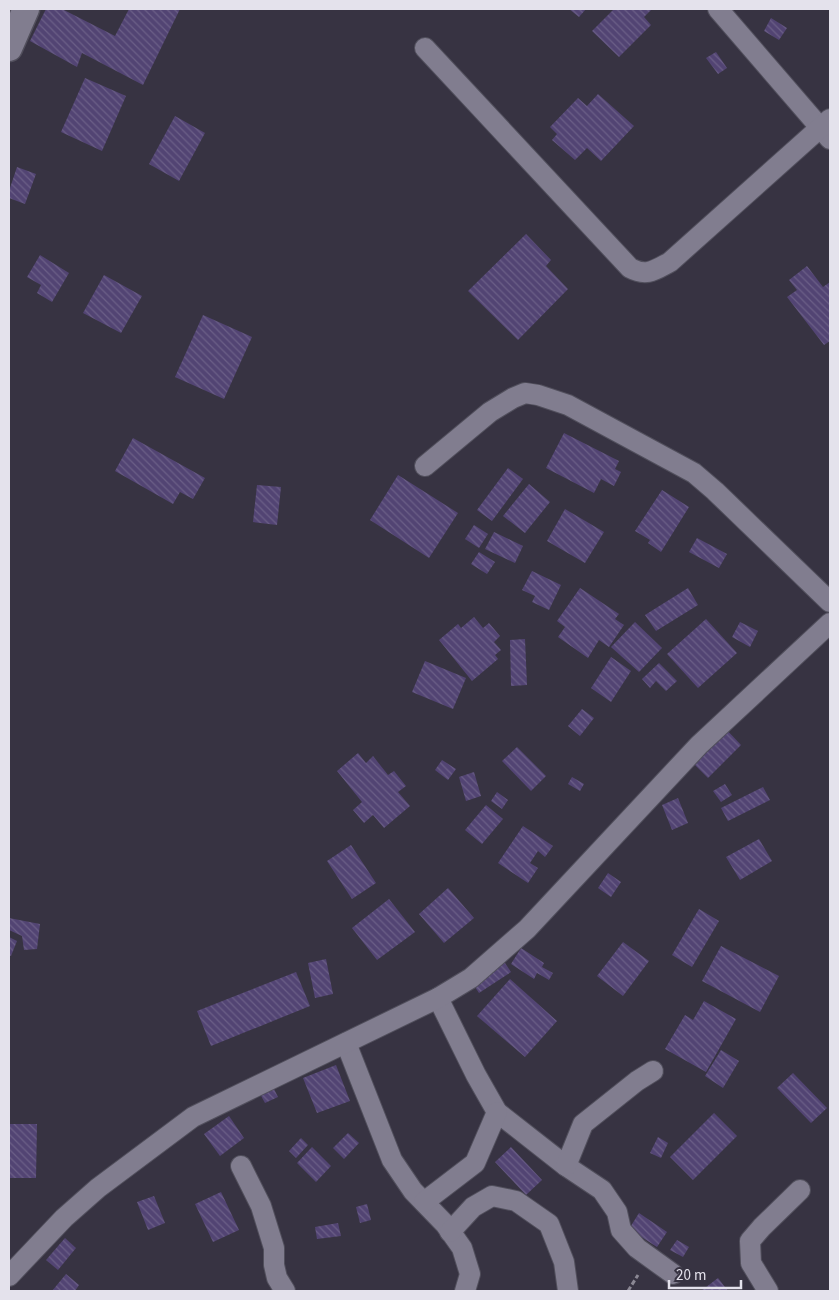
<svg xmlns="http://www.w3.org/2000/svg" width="839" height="1300" font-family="'Source Sans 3',sans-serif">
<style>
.building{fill:url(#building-back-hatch)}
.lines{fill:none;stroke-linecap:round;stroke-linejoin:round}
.minor-casing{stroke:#514f5c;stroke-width:22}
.tertiary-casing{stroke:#514f5c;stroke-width:29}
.path{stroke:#8b8894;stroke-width:3;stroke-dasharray:5 2.5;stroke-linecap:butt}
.minor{stroke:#817d8f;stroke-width:20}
.tertiary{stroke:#817d8f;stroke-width:26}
</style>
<defs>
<pattern id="building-back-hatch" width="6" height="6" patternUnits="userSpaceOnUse" patternTransform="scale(1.25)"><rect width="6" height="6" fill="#524473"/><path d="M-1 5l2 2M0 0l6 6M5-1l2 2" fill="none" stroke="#6b5f87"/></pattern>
</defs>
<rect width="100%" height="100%" fill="#373342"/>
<g class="building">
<polygon points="46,9 62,9 115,36 129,9 180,9 143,85 82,53 77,67 30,41"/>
<polygon points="569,9 586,9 579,17"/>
<polygon points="614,9 652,9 644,17 651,25 619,57 592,31"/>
<polygon points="771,18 787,28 779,40 764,31"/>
<polygon points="716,52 727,68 718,74 706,58"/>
<polygon points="85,78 126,96 102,151 61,132"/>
<polygon points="598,94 634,126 601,161 587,148 575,160 552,140 557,134 550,127 578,98 587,106"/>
<polygon points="175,116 205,133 179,181 149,164"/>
<polygon points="17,167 36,174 25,204 9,198 9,191"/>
<polygon points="526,234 551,260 546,266 568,289 518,340 468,291"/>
<polygon points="40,255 69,273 52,302 37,293 41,285 27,277"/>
<polygon points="807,266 823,287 830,282 830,341 824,345 787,297 797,290 789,280"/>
<polygon points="104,275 142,296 121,333 83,313"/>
<polygon points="203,315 252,337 224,399 175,377"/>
<polygon points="564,433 619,461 615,469 621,472 614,486 601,479 594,493 546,468"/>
<polygon points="133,438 205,478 193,499 180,492 173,504 115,471"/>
<polygon points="508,468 523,479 492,521 477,510"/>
<polygon points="398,475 458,513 429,558 370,520"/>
<polygon points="529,484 550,502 525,533 503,516"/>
<polygon points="257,485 281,487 277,525 253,522"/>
<polygon points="662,490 689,507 661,552 648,543 650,540 635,531"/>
<polygon points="565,509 604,532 585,563 547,541"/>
<polygon points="474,525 488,534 479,548 465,539"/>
<polygon points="494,532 523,546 515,563 485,549"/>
<polygon points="697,538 727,554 719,568 689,552"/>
<polygon points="479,552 495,562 487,574 471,564"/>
<polygon points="532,571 561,585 549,610 532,602 535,596 522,590"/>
<polygon points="580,588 619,614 615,619 624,625 609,647 599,640 588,658 558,637 565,627 557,621"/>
<polygon points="688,588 698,605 656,631 645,615"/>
<polygon points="474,617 483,628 489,623 500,636 494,642 501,650 495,655 498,659 472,681 439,640 458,624 461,628"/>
<polygon points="706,619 737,653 698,688 667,654"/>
<polygon points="635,622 662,648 639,672 611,647"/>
<polygon points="740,622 758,631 750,647 732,637"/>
<polygon points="525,639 527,685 511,686 510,640"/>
<polygon points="611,657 631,671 611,702 591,688"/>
<polygon points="425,661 466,678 453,709 412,692"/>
<polygon points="659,663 677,681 666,691 656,681 650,688 642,679"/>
<polygon points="582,709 594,718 580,736 568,726"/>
<polygon points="723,726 741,745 708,778 689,759"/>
<polygon points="517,747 546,776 531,791 502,761"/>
<polygon points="358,753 366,763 373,756 388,775 394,771 406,786 398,792 410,806 384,828 373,815 364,823 353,810 362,802 337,771"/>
<polygon points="442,760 456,769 448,780 435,770"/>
<polygon points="474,772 481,796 466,801 459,777"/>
<polygon points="572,777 584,784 580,791 568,784"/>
<polygon points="725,784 732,795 721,802 713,791"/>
<polygon points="763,787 770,800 728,821 721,808"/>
<polygon points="497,792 508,800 502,809 491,801"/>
<polygon points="678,798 688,823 672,830 662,805"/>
<polygon points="486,805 503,819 482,844 465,830"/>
<polygon points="523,826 553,846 545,857 538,851 530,863 538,868 528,883 498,863"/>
<polygon points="759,839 772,861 740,880 726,857"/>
<polygon points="351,845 376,883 352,899 327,861"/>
<polygon points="608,873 621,882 611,897 598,888"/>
<polygon points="448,888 474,918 444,943 419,914"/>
<polygon points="389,899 415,932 377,960 352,928"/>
<polygon points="699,909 719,921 692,967 672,955"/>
<polygon points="9,918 40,924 37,949 24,950 22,936 9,930"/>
<polygon points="9,937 17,941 11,956 9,955"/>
<polygon points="623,942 649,961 623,996 597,976"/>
<polygon points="721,946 779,976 760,1012 702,981"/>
<polygon points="521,948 544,963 542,967 553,973 549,980 537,973 534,979 511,964"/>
<polygon points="326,959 333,994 315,998 308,963"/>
<polygon points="503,960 511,972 479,993 471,981"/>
<polygon points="296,972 310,1006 211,1046 197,1011"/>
<polygon points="510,979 557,1021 525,1057 477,1016"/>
<polygon points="704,1001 736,1019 706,1072 665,1049 685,1015 693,1020"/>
<polygon points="721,1050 739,1061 723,1088 705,1076"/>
<polygon points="336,1065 350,1101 317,1113 303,1078"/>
<polygon points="793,1073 827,1108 811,1123 777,1088"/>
<polygon points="273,1087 278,1097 265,1103 260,1094"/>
<polygon points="714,1113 737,1136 693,1180 670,1157"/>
<polygon points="229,1116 244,1138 220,1156 204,1134"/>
<polygon points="9,1124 37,1124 36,1178 9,1178"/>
<polygon points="348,1133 359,1143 344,1159 333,1148"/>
<polygon points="658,1137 668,1143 661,1158 650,1153"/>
<polygon points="301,1138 308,1145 296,1158 289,1151"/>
<polygon points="312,1147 331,1166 316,1182 297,1163"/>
<polygon points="511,1147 542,1180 526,1195 495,1162"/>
<polygon points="221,1192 239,1230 213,1242 195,1204"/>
<polygon points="154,1196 165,1223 148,1230 137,1202"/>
<polygon points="367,1204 371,1220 360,1223 356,1207"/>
<polygon points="639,1213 667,1232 657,1247 629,1229"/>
<polygon points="338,1223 341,1236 317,1239 315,1227"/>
<polygon points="65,1238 76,1248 58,1270 46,1260"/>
<polygon points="677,1240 689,1247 683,1257 670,1250"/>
<polygon points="66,1274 79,1285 75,1291 52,1291"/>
<polygon points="718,1278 728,1291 701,1291"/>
</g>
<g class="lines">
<defs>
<g id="minor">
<polyline points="718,9 830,139"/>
<path d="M425,48L630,268C647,277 655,270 670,262L830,119"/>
<polyline points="425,466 490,412 513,398 525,393 538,395 568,405 694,473 715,491 830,602"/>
<polyline points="438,998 476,1075 497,1112 566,1166 602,1190 617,1212 621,1230 637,1248 673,1274"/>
<polyline points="346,1043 392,1160 413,1191 445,1224 462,1248 470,1274 465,1291"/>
<polyline points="241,1166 261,1206 274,1248 274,1265 277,1278 285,1291"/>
<polyline points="566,1166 583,1124 637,1081 653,1071"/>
<polyline points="424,1202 475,1163 497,1112"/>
<polyline points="450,1232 473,1207 492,1196 516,1201 549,1224 564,1262 568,1291"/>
<polyline points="9,1276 64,1218 98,1188 193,1117 438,998 471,978 527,929 699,745 830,623"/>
<polyline points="768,1291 751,1263 750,1241 762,1227 800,1190"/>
</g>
<polyline id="tertiary" points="9,48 26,9"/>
</defs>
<use href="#minor" class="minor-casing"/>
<use href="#tertiary" class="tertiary-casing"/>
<polyline class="path" points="628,1291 638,1275"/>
<use href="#minor" class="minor"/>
<use href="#tertiary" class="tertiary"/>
</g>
<rect width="839" height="1300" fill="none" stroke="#e4e2ec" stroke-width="20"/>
<path d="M669 1280v8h72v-8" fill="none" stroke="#e4e2ec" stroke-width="2.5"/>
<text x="676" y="1280" font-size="15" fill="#e4e2ec" stroke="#373342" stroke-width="4" paint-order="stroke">20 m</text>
</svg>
